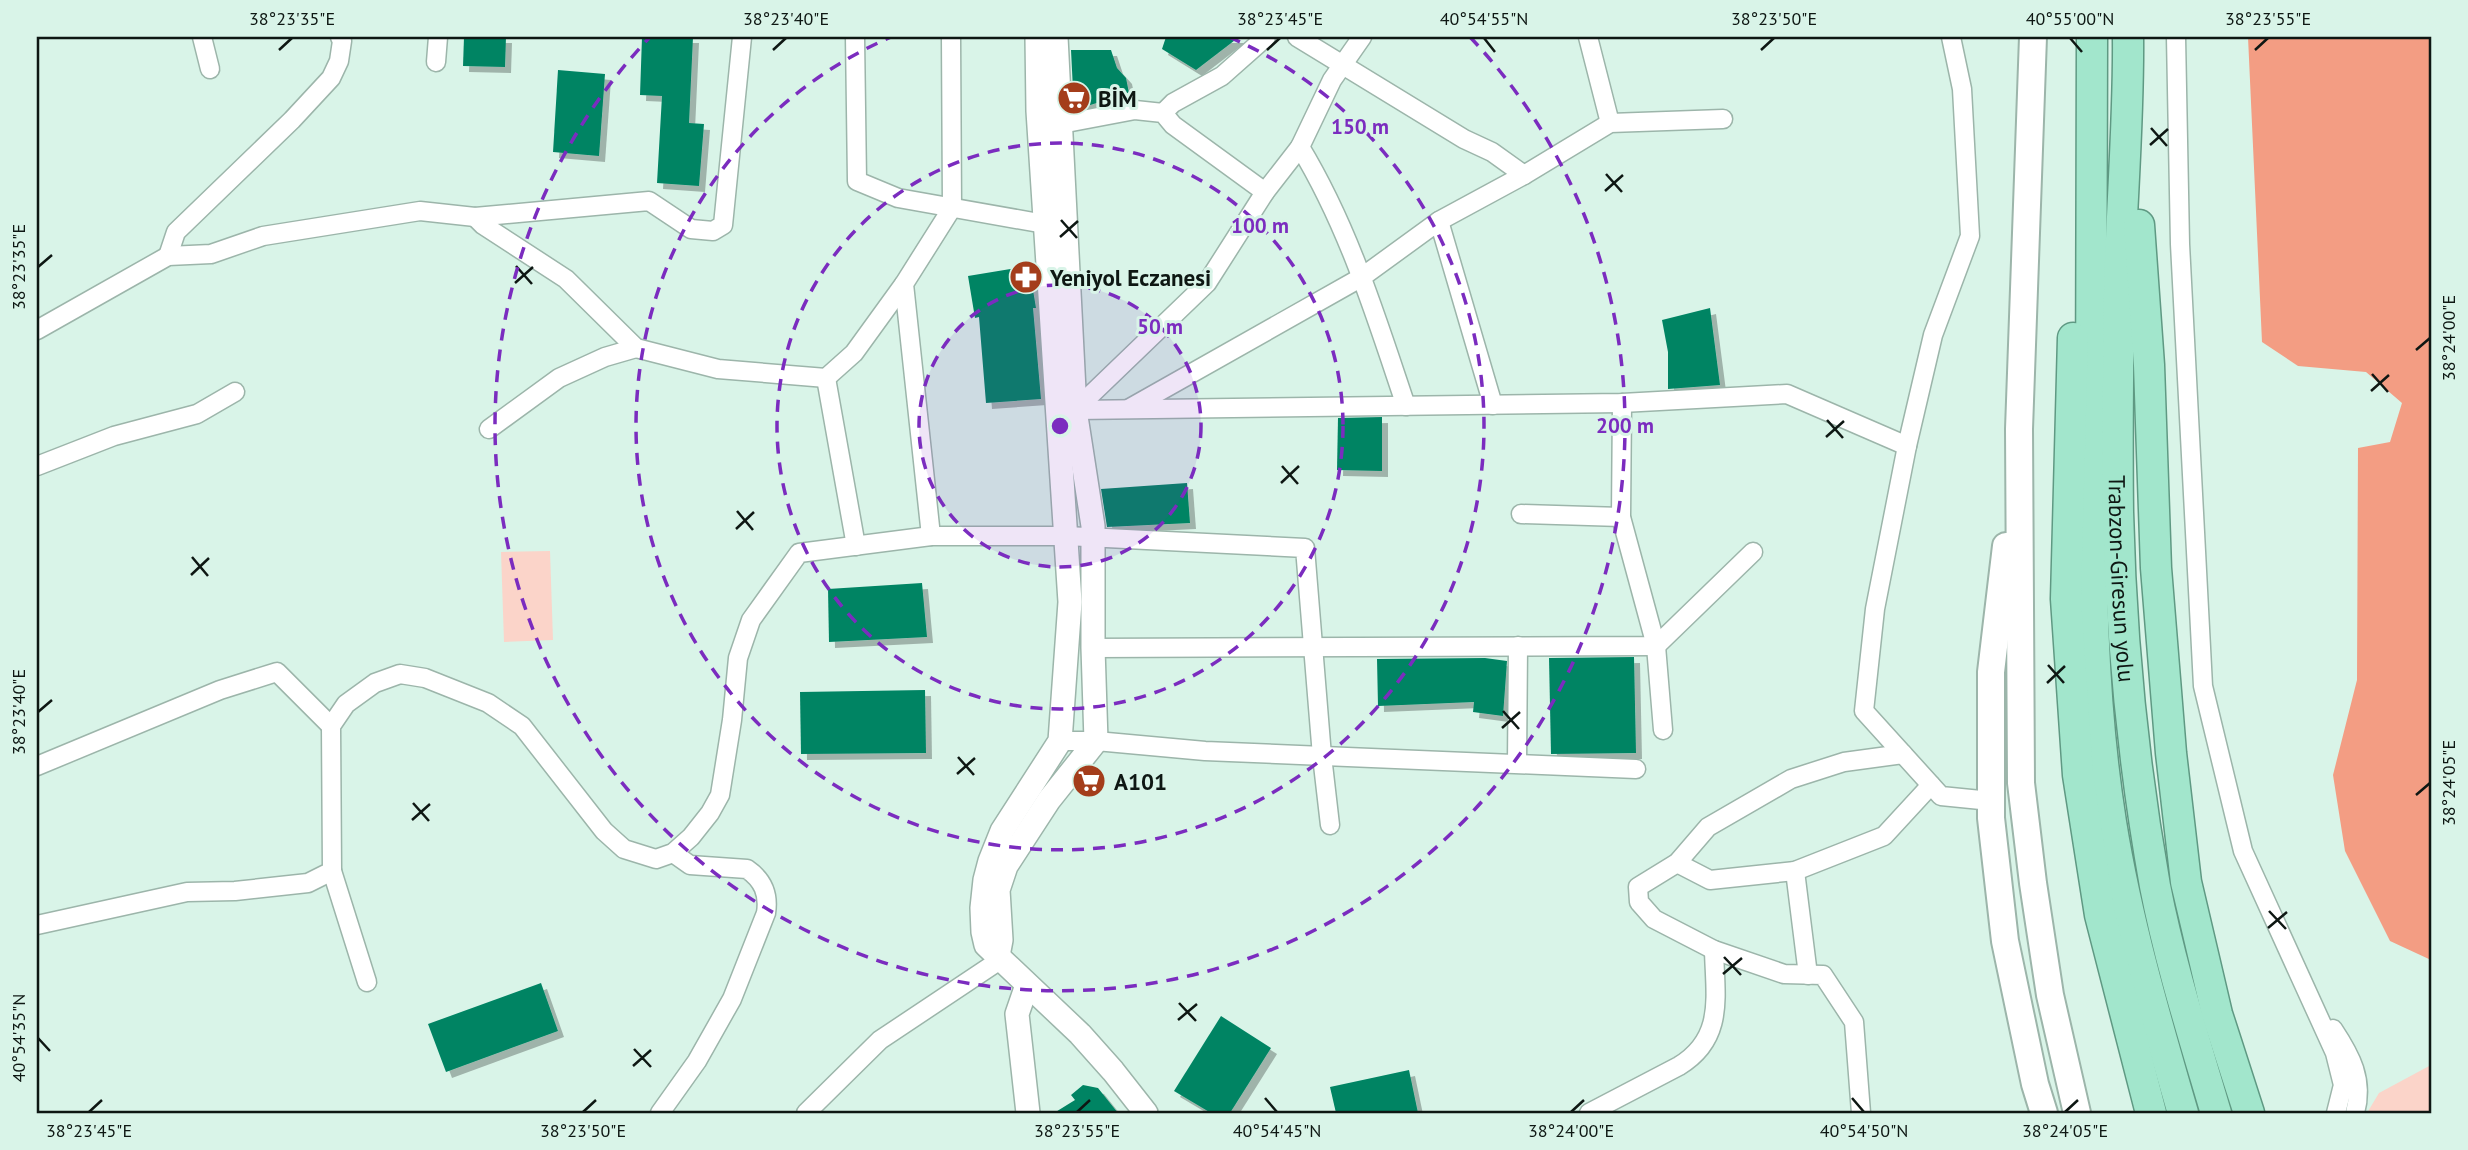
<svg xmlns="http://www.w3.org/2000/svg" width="2468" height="1150" font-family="'PT Sans',sans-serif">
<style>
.green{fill:#fbd4c9}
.water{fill:#f39d83}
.building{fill:#038464;filter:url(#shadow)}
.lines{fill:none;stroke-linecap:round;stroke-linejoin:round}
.minor-casing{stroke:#9cb5aa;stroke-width:21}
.tertiary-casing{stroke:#9cb5aa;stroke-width:26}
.secondary-casing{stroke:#9cb5aa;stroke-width:30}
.trunk-casing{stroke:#5f9983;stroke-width:33}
.minor{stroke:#fff;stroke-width:18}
.tertiary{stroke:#fff;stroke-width:23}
.secondary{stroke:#fff;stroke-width:26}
.trunk{stroke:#a2e6cc;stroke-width:30}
.ticks{fill:none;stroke:#0e1713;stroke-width:2.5}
.ring{fill:none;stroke:#7b2cbf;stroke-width:3.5;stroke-dasharray:12 9}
.labels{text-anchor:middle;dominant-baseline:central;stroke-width:6;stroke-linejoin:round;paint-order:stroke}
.poi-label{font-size:23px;font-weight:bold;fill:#0e1713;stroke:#d9f4e8;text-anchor:start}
.street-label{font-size:23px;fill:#0e1713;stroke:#d9f4e8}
.centre{fill:#7b2cbf;stroke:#d9f4e8;stroke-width:3.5}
.ring-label{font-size:21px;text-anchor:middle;font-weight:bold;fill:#7b2cbf;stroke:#d9f4e8;stroke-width:6;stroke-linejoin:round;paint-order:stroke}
.neatline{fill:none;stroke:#0e1713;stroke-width:2.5}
.ticks-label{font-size:18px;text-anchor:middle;fill:#0e1713}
</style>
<defs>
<filter id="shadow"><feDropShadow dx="6" dy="6" stdDeviation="0" flood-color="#0004"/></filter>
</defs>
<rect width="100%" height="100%" fill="#d9f4e8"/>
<g class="green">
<polygon points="550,551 553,640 504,642 501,552"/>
<polygon points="2431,1065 2431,1113 2367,1113 2379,1093"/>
</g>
<polygon class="water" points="2248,37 2431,37 2431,960 2390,941 2345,851 2333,775 2357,680 2358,448 2390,442 2402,403 2366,372 2298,366 2262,342"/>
<g class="building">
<polygon points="464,37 506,37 505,67 463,66"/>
<polygon points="642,37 693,37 689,123 704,124 699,186 657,183 662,96 640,95"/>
<polygon points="1166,37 1239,37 1196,70 1162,49"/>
<polygon points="1071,50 1111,50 1117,68 1126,78 1129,93 1074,110"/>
<polygon points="558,70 605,74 599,156 553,152"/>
<polygon points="1029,266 1036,308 1033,308 1041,399 986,403 979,317 975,318 968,276"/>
<polygon points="1710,308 1720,385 1668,389 1668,352 1662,320"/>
<polygon points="1382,417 1382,471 1337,470 1338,418"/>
<polygon points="1187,483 1190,523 1107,527 1101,489"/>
<polygon points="922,583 927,637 829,642 828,589"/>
<polygon points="1634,657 1636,753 1551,754 1549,658"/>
<polygon points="1485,658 1507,661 1503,716 1473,712 1474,702 1378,706 1377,659"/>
<polygon points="925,690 926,753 801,754 800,692"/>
<polygon points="541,983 558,1031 446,1072 428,1024"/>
<polygon points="1221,1016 1271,1048 1230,1113 1211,1113 1174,1091"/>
<polygon points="1409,1070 1418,1113 1336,1113 1330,1087"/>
<polygon points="1083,1085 1098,1088 1118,1113 1054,1113 1075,1100 1071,1095"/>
</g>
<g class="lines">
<defs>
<g id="minor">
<polyline points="202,37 210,69"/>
<polyline points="855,37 857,181 898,198 1056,226"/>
<polyline points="1297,37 1464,139 1492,152 1524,175"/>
<polyline points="1588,37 1610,123"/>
<polyline points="1951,37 1962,89 1970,236 1933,335 1907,446 1875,609 1864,711 1941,796 1991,801"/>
<polyline points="2176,37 2180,244 2203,686 2243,851 2335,1053 2343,1085 2336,1113"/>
<polyline points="436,62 438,37"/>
<polyline points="1163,113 1173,103 1222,76 1266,37"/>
<polyline points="1061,124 1135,110 1163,113 1173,125 1265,192"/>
<path d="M1300,147C1349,228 1376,317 1406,406"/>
<polyline points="475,217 483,225 566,279 636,348 718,369 826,378 854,353 904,284"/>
<polyline points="1439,221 1524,175 1610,123 1723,119"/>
<polyline points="168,256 176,232 292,120 331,78 339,61 342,41 340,37"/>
<polyline points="37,330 168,256 211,254 263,236 420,211 475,217 649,201 691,229 713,231 723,225 742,37"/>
<polyline points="826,378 856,546"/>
<polyline points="1622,403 1621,517 1656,646 1663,730"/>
<polyline points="1130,408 1362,277 1439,221 1493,405"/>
<polyline points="1075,410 1622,403 1787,394 1907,446"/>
<polyline points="1075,410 1207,283 1265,192 1300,147 1332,80 1362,37"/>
<polyline points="489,429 559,378 605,357 636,348"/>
<polyline points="37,466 114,436 197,414 235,392"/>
<polyline points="1521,514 1621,517"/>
<polyline points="931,536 904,284 952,208 951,37"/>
<polyline points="1093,648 1656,646 1753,552"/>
<polyline points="1060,741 1096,741 1205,751 1636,769"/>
<polyline points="1517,763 1518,646"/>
<polyline points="37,766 220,690 277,672 331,726"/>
<polyline points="1677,863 1710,880 1795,871 1884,836 1931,785"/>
<polyline points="332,871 367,982"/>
<polyline points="1795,871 1808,975"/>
<polyline points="37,925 187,892 235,891 308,883 332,871 331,726 346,704 375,683 400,674 425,678 488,703 522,726 604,831 624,849 656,859 673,853 691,837 710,813 720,795 732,720 738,658 751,620 799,553 931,536 1066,536 1305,548 1322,756 1330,825"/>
<path d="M2333,1029C2351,1056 2364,1080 2355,1113"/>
<path d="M660,1113L697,1061L732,999L766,913C769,894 763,880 747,869L690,865L673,853"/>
<polyline points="806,1113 880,1040 1000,960"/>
<path d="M1589,1113L1679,1066C1725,1038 1715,996 1714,950"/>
<polyline points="1861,1113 1854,1022 1823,975 1784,974 1714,950 1654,919 1639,902 1638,887 1677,863 1708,827 1791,779 1844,762 1903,754"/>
</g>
<g id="tertiary">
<polyline points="1037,37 1038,111 1070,602 1060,741 1002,831 990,861 985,880 982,908 983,932 986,945 1080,1034 1113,1071 1146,1113"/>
<polyline points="998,956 1001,940 998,890 1006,866 1049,800 1096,741 1093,648 1093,526 1075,410 1056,37"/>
<polyline points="1027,985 1017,1014 1028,1113"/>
</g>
<g id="secondary">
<polyline points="2033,37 2019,429 2021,783 2033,883 2050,995 2077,1113"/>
<polyline points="2006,546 1991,672 1991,818 2005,941 2035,1084 2044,1113"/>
</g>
<g id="trunk">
<path d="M2092,37C2092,166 2091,295 2091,424C2091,557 2090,691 2111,822C2127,921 2155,1017 2183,1113"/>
<path id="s1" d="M2128,37C2129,122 2121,208 2119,293C2118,366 2117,439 2118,512C2121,637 2133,763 2155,886C2170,963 2194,1038 2216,1113"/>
<polyline points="2139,225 2149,365 2156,568 2171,753 2186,882 2217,1014 2249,1113"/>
<polyline points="2073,338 2066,599 2078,775 2100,915 2151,1113"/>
</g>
</defs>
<use href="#minor" class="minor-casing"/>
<use href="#tertiary" class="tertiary-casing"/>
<use href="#secondary" class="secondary-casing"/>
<use href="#trunk" class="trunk-casing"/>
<use href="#minor" class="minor"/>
<use href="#tertiary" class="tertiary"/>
<use href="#secondary" class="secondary"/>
<use href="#trunk" class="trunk"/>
</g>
<path class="ticks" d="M1484,38L1495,52M2070,38L2082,52M279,50L292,38M773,50L786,38M1267,50L1280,38M1761,50L1774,38M2255,50L2268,38M2151,128L2167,146M2150,145L2168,129M1606,174L1622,192M1605,191L1623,175M1061,220L1077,238M1060,237L1078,221M516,266L532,284M38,267L52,255M515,283L533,267M2416,350L2430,338M2372,374L2388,392M2371,391L2389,375M1827,420L1843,438M1826,437L1844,421M1282,466L1298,484M1281,483L1299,466M737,511L753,530M736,529L754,512M192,557L208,576M191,575L209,558M2048,665L2064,683M2047,683L2065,666M1503,711L1519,729M38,712L52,700M1502,728L1520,712M958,757L974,775M957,774L975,758M2416,795L2430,783M413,803L429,821M412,820L430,804M2269,911L2286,929M2268,928L2287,912M1724,957L1741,975M1723,974L1742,958M1179,1003L1196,1021M1178,1020L1197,1004M38,1038L50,1051M634,1049L651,1067M633,1066L651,1050M1265,1098L1277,1112M1852,1098L1864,1112M89,1112L102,1100M583,1112L596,1100M1077,1112L1090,1100M1571,1112L1584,1100M2065,1112L2078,1100"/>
<circle cx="1060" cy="426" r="141" fill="#7b2cbf" fill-opacity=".12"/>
<g class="ring">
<circle cx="1060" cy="426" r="141"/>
<circle cx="1060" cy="426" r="283"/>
<path d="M1229 37A424 424 0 1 1 891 37"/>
<path d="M1470 37A565 565 0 1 1 650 37"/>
</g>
<defs>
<symbol id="supermarket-disc" viewBox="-11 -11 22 22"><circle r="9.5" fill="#a43d1b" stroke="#d9f4e8"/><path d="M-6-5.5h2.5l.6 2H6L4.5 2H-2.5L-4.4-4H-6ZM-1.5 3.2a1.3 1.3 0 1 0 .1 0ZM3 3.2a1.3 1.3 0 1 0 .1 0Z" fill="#fff"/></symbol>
<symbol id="pharmacy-disc" viewBox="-11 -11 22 22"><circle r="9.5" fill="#a43d1b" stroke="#d9f4e8"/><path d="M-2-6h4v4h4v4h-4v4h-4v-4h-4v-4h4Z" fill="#fff"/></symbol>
</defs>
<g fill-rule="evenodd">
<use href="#supermarket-disc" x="1055" y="79" width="38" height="38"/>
<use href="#pharmacy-disc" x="1007" y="258" width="38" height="38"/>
<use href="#supermarket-disc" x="1070" y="762" width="38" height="38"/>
</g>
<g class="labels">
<g class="poi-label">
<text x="1098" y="98">BİM</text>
<text x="1050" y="277">Yeniyol Eczanesi</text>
<text x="1114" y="781">A101</text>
</g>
<g class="street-label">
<text stroke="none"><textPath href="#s1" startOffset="542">Trabzon-Giresun yolu</textPath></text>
</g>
</g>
<circle cx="1060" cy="426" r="10" class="centre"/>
<g class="ring-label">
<text x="1360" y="134">150 m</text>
<text x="1260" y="233">100 m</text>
<text x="1160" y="334">50 m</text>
<text x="1625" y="433">200 m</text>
</g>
<rect width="2468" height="1150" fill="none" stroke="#d9f4e8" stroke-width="77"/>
<rect x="38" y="38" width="2392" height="1074" class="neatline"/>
<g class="ticks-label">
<text x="292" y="25">38°23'35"E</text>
<text x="786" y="25">38°23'40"E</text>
<text x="1280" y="25">38°23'45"E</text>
<text x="1484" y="25">40°54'55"N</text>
<text x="1774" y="25">38°23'50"E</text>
<text x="2070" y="25">40°55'00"N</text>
<text x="2268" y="25">38°23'55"E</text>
<text transform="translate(19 267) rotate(-90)" y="6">38°23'35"E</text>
<text transform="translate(2449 338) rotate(-90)" y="6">38°24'00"E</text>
<text transform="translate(19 712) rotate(-90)" y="6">38°23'40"E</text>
<text transform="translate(2449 783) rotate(-90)" y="6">38°24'05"E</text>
<text transform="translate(19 1038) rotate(-90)" y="6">40°54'35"N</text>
<text x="89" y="1137">38°23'45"E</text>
<text x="583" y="1137">38°23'50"E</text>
<text x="1077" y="1137">38°23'55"E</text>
<text x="1277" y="1137">40°54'45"N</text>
<text x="1571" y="1137">38°24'00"E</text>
<text x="1864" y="1137">40°54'50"N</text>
<text x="2065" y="1137">38°24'05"E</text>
</g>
</svg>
